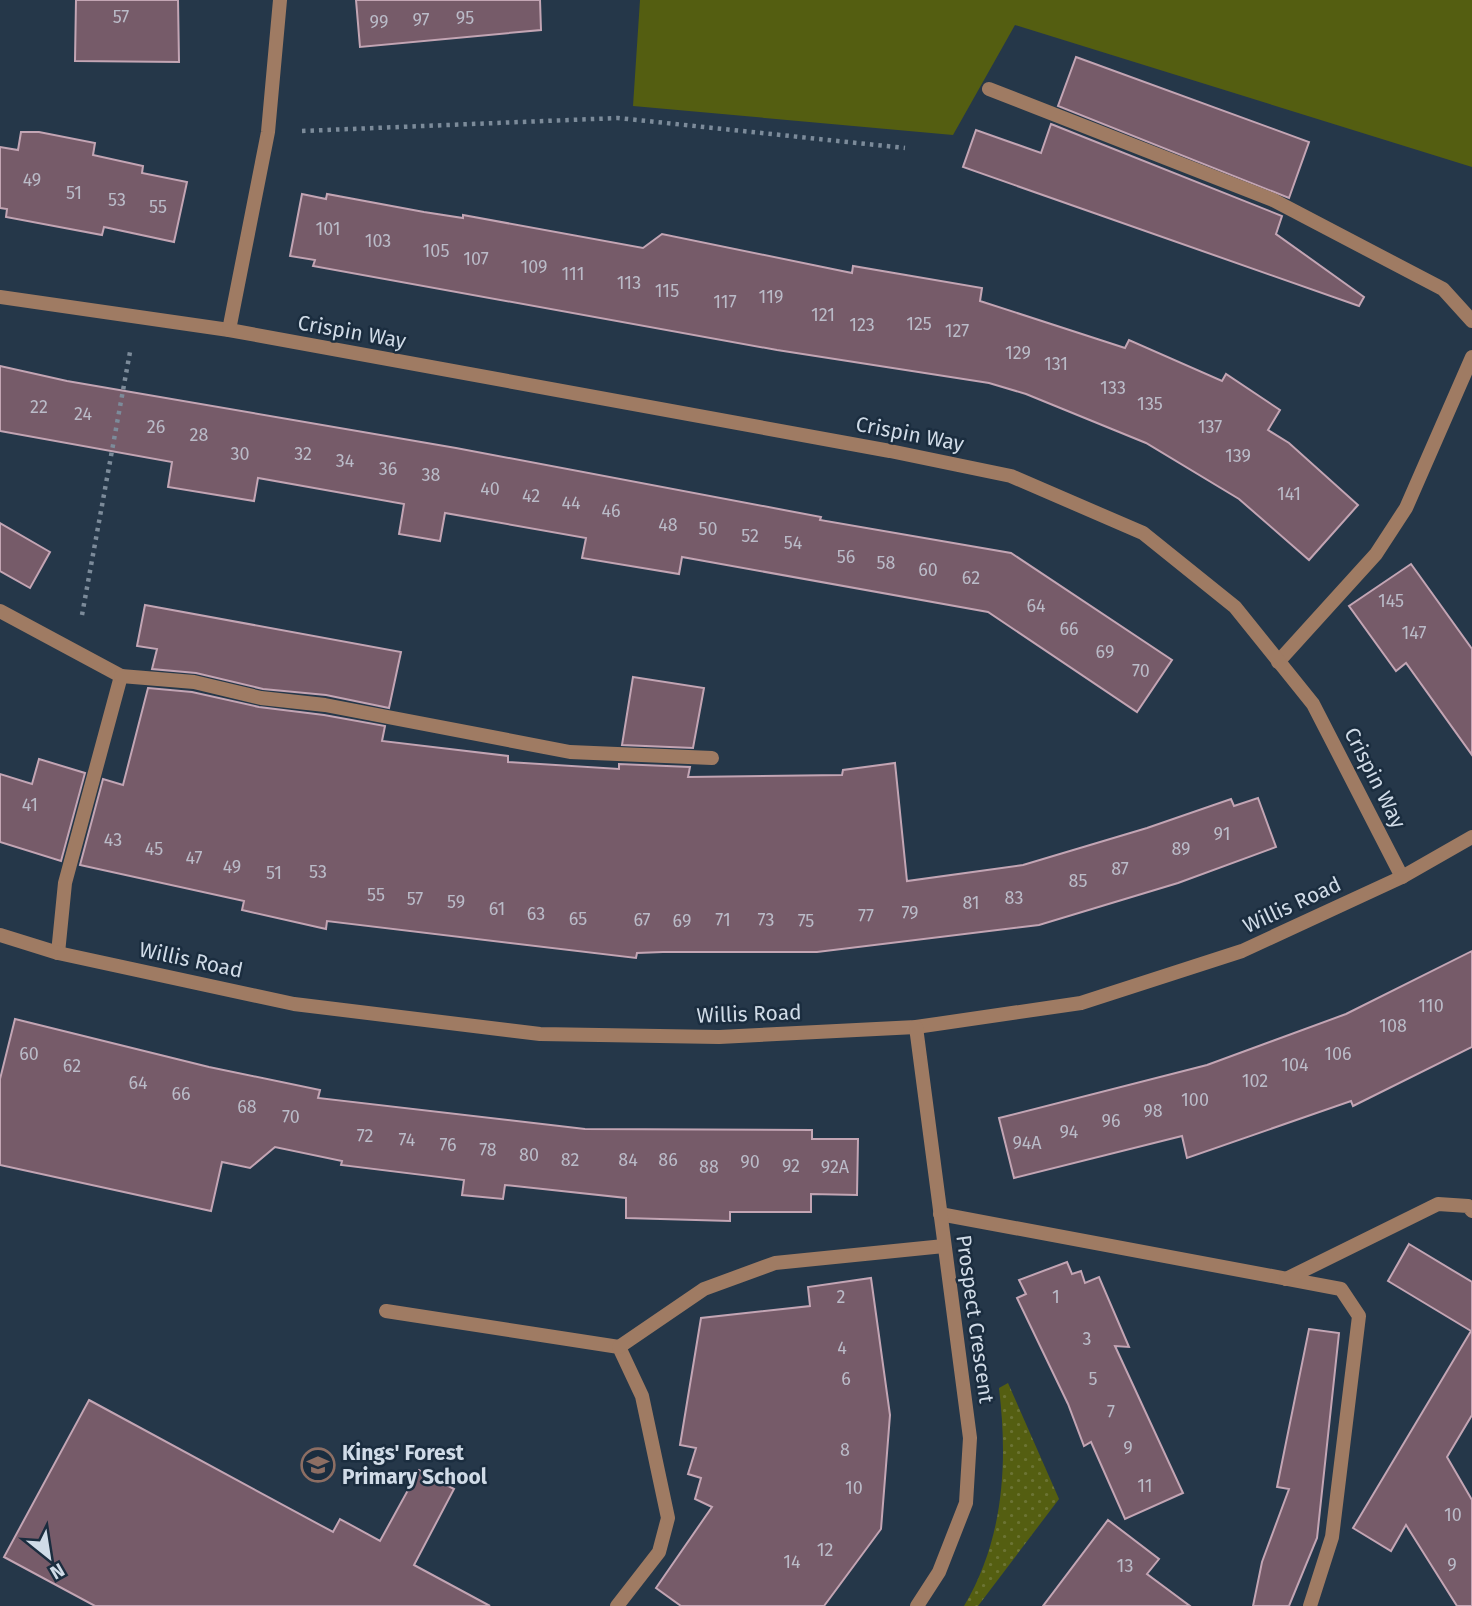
<svg xmlns="http://www.w3.org/2000/svg" width="1472" height="1606" font-family="'Fira Sans',sans-serif">
<style>
.grass{fill:url(#grass-dots)}
.garden{fill:#545e11}
.building{fill:#765b69;stroke:#c3a5b4;stroke-width:2}
.lines{fill:none;stroke-linecap:round;stroke-linejoin:round}
.path{stroke:#7c8b9a;stroke-width:4.5;stroke-dasharray:3.5 5;stroke-linecap:butt}
.service{stroke:#9f7b63;stroke-width:14}
.minor{stroke:#9f7b63;stroke-width:14}
.labels{text-anchor:middle;dominant-baseline:central;stroke-width:5;stroke-linejoin:round;paint-order:stroke}
.number-label{font-size:18px;fill:#babbc8}
.street-label{font-size:21px;fill:#d0dbe7;stroke:#1b2d3f}
.poi-label{font-size:21px;font-weight:bold;fill:#d0dbe7;stroke:#1b2d3f;text-anchor:start}
</style>
<defs>
<pattern id="grass-dots" width="8" height="8" patternUnits="userSpaceOnUse" patternTransform="scale(1.75)"><rect width="8" height="8" fill="#545e11"/><path d="M2 2h.1M6 6h.1" fill="none" stroke="#6c7434" stroke-width="1.8" stroke-linecap="round"/></pattern>
</defs>
<rect width="100%" height="100%" fill="#253749"/>
<path class="grass" d="M1008,1383L1059,1499L978,1606H964C1004,1539 1008,1463 999,1388Z"/>
<polygon class="garden" points="640,0 1472,0 1472,167 1015,25 953,135 633,106"/>
<g class="building">
<polygon points="76,0 178,0 179,62 75,61"/>
<polygon points="356,0 540,0 541,30 360,47"/>
<polygon points="1076,57 1309,142 1289,198 1058,106"/>
<polygon points="1051,124 1282,216 1276,234 1364,297 1359,306 963,167 976,130 1041,153"/>
<polygon points="21,132 39,132 95,143 93,155 143,166 142,173 187,182 174,242 104,227 102,235 6,217 7,209 0,208 0,147 18,150"/>
<polygon points="302,194 326,199 327,194 424,212 463,218 463,215 643,248 662,234 852,273 853,266 982,288 980,301 1125,348 1129,340 1222,381 1226,374 1280,410 1268,430 1289,443 1358,505 1309,560 1239,499 1146,443 1026,394 989,383 777,350 313,266 315,260 290,256"/>
<polygon points="0,366 67,381 456,448 821,517 820,520 1011,553 1172,660 1137,712 988,612 682,557 679,574 582,558 586,538 445,513 440,541 399,534 404,504 258,478 254,501 168,487 172,462 0,431"/>
<polygon points="0,523 50,552 30,588 0,571"/>
<polygon points="1411,564 1472,649 1472,755 1406,663 1396,671 1349,606"/>
<polygon points="145,605 401,652 389,708 326,695 263,689 196,673 152,669 157,649 137,646"/>
<polygon points="633,677 704,688 693,748 622,745"/>
<polygon points="148,688 192,692 259,707 324,715 385,726 382,741 508,756 508,762 619,769 619,764 690,767 688,777 842,775 843,770 895,763 907,881 1023,865 1147,828 1231,799 1234,806 1258,798 1276,847 1178,883 1039,925 817,952 663,952 637,953 636,958 327,921 326,929 242,910 244,901 80,865 103,779 123,785"/>
<polygon points="39,759 85,773 61,861 0,842 0,774 32,784"/>
<polygon points="1472,951 1472,1047 1353,1106 1351,1101 1187,1158 1182,1136 1014,1178 999,1118 1207,1065 1346,1014"/>
<polygon points="15,1019 209,1067 320,1090 318,1098 585,1129 812,1130 812,1139 858,1139 857,1195 811,1194 811,1212 730,1212 730,1221 626,1218 626,1198 505,1185 503,1199 462,1195 464,1180 341,1165 342,1161 275,1147 250,1168 222,1162 211,1211 0,1165 0,1079"/>
<polygon points="1409,1244 1472,1282 1472,1415 1447,1457 1472,1500 1472,1606 1457,1606 1406,1525 1391,1551 1353,1528 1471,1331 1388,1281"/>
<polygon points="1067,1262 1072,1274 1081,1271 1085,1283 1099,1277 1129,1347 1115,1346 1183,1493 1125,1519 1091,1442 1084,1446 1068,1404 1017,1298 1026,1294 1019,1280"/>
<polygon points="871,1278 890,1415 881,1529 824,1606 681,1606 656,1588 712,1507 695,1499 701,1478 688,1474 696,1448 680,1445 701,1318 810,1306 808,1287"/>
<polygon points="1309,1329 1339,1333 1317,1538 1289,1606 1253,1606 1262,1562 1289,1489 1277,1487"/>
<polygon points="89,1400 333,1532 340,1519 380,1541 419,1470 454,1489 414,1565 490,1606 95,1606 4,1557"/>
<polygon points="1108,1520 1159,1559 1147,1574 1190,1606 1043,1606"/>
</g>
<g class="lines">
<g class="path">
<polyline points="302,131 618,118 905,148"/>
<polyline points="82,615 130,352"/>
</g>
<g class="service">
<polyline points="989,89 1273,200 1443,289 1472,321"/>
<polyline points="0,611 121,676 65,883 58,953"/>
<polyline points="1278,662 1376,554 1406,508 1472,357"/>
<polyline points="121,676 194,682 261,698 325,705 570,752 712,758"/>
<polyline points="940,1214 1341,1289 1359,1316 1332,1537 1310,1606"/>
<polyline points="1286,1279 1438,1204 1468,1206 1472,1211"/>
<polyline points="386,1311 619,1347 642,1396 668,1518 659,1552 617,1606"/>
<polyline points="619,1347 704,1289 775,1263 944,1246"/>
</g>
<g class="minor">
<polyline points="0,297 229,330 890,451 1011,476 1143,533 1235,607 1313,704 1402,877"/>
<polyline points="229,330 268,132 280,0"/>
<polyline points="0,935 58,953 294,1004 540,1034 719,1037 916,1027 1081,1003 1242,951 1402,877 1472,837"/>
<polyline points="916,1027 970,1438 966,1503 939,1572 917,1606"/>
</g>
</g>
<defs>
<symbol id="school-ring" viewBox="-11 -11 22 22"><circle r="9.5" fill="#1b2d3f" stroke="#8d6e63" stroke-width="1.5"/><path d="M0-5L7-2L0 1L-7-2ZM-4 1L0 2.5L4 1V4Q0 6-4 4Z" fill="#8d6e63"/></symbol>
</defs>
<g fill-rule="evenodd">
<use href="#school-ring" x="299" y="1446" width="38" height="38"/>
</g>
<g class="labels">
<g class="number-label">
<text x="121" y="17">57</text>
<text x="465" y="18">95</text>
<text x="421" y="20">97</text>
<text x="379" y="22">99</text>
<text x="32" y="180">49</text>
<text x="74" y="193">51</text>
<text x="117" y="200">53</text>
<text x="158" y="207">55</text>
<text x="328" y="229">101</text>
<text x="378" y="241">103</text>
<text x="436" y="251">105</text>
<text x="476" y="259">107</text>
<text x="534" y="267">109</text>
<text x="573" y="274">111</text>
<text x="629" y="283">113</text>
<text x="667" y="291">115</text>
<text x="771" y="297">119</text>
<text x="725" y="302">117</text>
<text x="823" y="315">121</text>
<text x="919" y="324">125</text>
<text x="862" y="325">123</text>
<text x="957" y="331">127</text>
<text x="1018" y="353">129</text>
<text x="1056" y="364">131</text>
<text x="1113" y="388">133</text>
<text x="1150" y="404">135</text>
<text x="39" y="407">22</text>
<text x="83" y="414">24</text>
<text x="156" y="427">26</text>
<text x="1210" y="427">137</text>
<text x="199" y="435">28</text>
<text x="240" y="454">30</text>
<text x="303" y="454">32</text>
<text x="1238" y="456">139</text>
<text x="345" y="461">34</text>
<text x="388" y="469">36</text>
<text x="431" y="475">38</text>
<text x="490" y="489">40</text>
<text x="1289" y="494">141</text>
<text x="531" y="496">42</text>
<text x="571" y="503">44</text>
<text x="611" y="511">46</text>
<text x="668" y="525">48</text>
<text x="708" y="529">50</text>
<text x="750" y="536">52</text>
<text x="793" y="543">54</text>
<text x="846" y="557">56</text>
<text x="886" y="563">58</text>
<text x="928" y="570">60</text>
<text x="971" y="578">62</text>
<text x="1391" y="601">145</text>
<text x="1036" y="606">64</text>
<text x="1069" y="629">66</text>
<text x="1414" y="633">147</text>
<text x="1105" y="652">69</text>
<text x="1141" y="671">70</text>
<text x="30" y="805">41</text>
<text x="1222" y="834">91</text>
<text x="113" y="840">43</text>
<text x="154" y="849">45</text>
<text x="1181" y="849">89</text>
<text x="194" y="858">47</text>
<text x="232" y="867">49</text>
<text x="1120" y="869">87</text>
<text x="318" y="872">53</text>
<text x="274" y="873">51</text>
<text x="1078" y="881">85</text>
<text x="376" y="895">55</text>
<text x="1014" y="898">83</text>
<text x="415" y="899">57</text>
<text x="456" y="902">59</text>
<text x="971" y="903">81</text>
<text x="497" y="909">61</text>
<text x="910" y="913">79</text>
<text x="536" y="914">63</text>
<text x="866" y="916">77</text>
<text x="578" y="919">65</text>
<text x="642" y="920">67</text>
<text x="723" y="920">71</text>
<text x="766" y="920">73</text>
<text x="682" y="921">69</text>
<text x="806" y="921">75</text>
<text x="1431" y="1006">110</text>
<text x="1393" y="1026">108</text>
<text x="29" y="1054">60</text>
<text x="1338" y="1054">106</text>
<text x="1295" y="1065">104</text>
<text x="72" y="1066">62</text>
<text x="1255" y="1081">102</text>
<text x="138" y="1083">64</text>
<text x="181" y="1094">66</text>
<text x="1195" y="1100">100</text>
<text x="247" y="1107">68</text>
<text x="1153" y="1111">98</text>
<text x="291" y="1117">70</text>
<text x="1111" y="1121">96</text>
<text x="1069" y="1132">94</text>
<text x="365" y="1136">72</text>
<text x="407" y="1140">74</text>
<text x="1027" y="1143">94A</text>
<text x="448" y="1145">76</text>
<text x="488" y="1150">78</text>
<text x="529" y="1155">80</text>
<text x="570" y="1160">82</text>
<text x="628" y="1160">84</text>
<text x="668" y="1160">86</text>
<text x="750" y="1162">90</text>
<text x="791" y="1166">92</text>
<text x="709" y="1167">88</text>
<text x="835" y="1167">92A</text>
<text x="841" y="1297">2</text>
<text x="1056" y="1297">1</text>
<text x="1087" y="1339">3</text>
<text x="842" y="1348">4</text>
<text x="846" y="1379">6</text>
<text x="1093" y="1379">5</text>
<text x="1111" y="1412">7</text>
<text x="1128" y="1448">9</text>
<text x="845" y="1450">8</text>
<text x="1145" y="1486">11</text>
<text x="854" y="1488">10</text>
<text x="1453" y="1515">10</text>
<text x="825" y="1550">12</text>
<text x="792" y="1562">14</text>
<text x="1452" y="1565">9</text>
<text x="1125" y="1566">13</text>
</g>
<g class="street-label">
<text transform="translate(352 332) rotate(10)">Crispin Way</text>
<text transform="translate(910 434) rotate(11)">Crispin Way</text>
<text transform="translate(1375 778) rotate(63)">Crispin Way</text>
<text transform="translate(1292 905) rotate(-25)">Willis Road</text>
<text transform="translate(191 960) rotate(12)">Willis Road</text>
<text transform="translate(749 1014) rotate(-2)">Willis Road</text>
<text transform="translate(975 1319) rotate(82)">Prospect Crescent</text>
</g>
<g class="poi-label">
<text x="342" y="1453">Kings' Forest<tspan x="342" dy="24">Primary School</tspan></text>
</g>
</g>
<g transform="translate(49 1557) rotate(150)" stroke="#1b2d3f" stroke-width="5" paint-order="stroke">
<path d="M0-5L12 26L0 18L-12 26Z" fill="#d0dbe7"/>
<text y="-10" font-size="19" font-weight="bold" text-anchor="middle" fill="#d0dbe7">N</text>
</g>
</svg>
